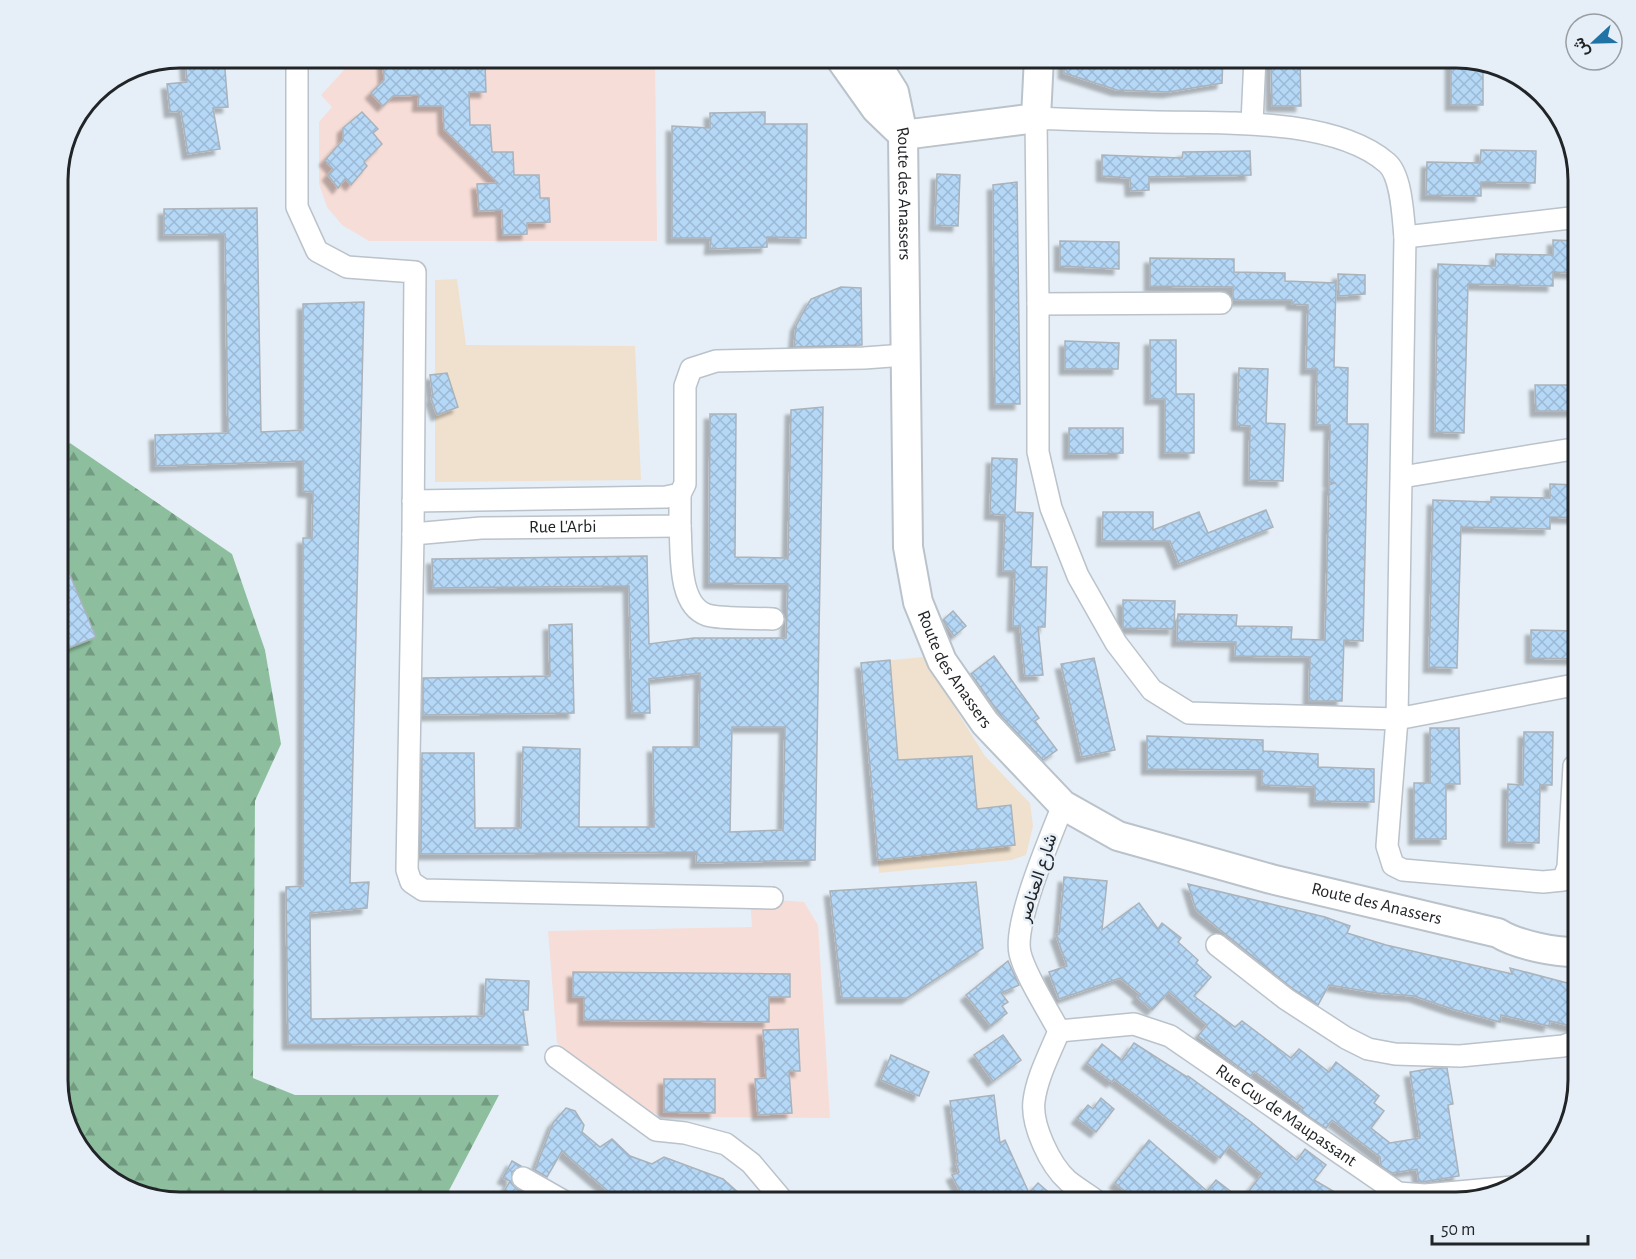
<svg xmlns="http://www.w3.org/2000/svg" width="1636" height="1259" font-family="'Alegreya Sans',Vazirmatn,sans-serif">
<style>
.commercial{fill:#f0e1ce}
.education{fill:#f7ddd7}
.forest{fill:url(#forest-firs)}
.building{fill:url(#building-cross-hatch);stroke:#aab2ba;stroke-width:1.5;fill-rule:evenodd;filter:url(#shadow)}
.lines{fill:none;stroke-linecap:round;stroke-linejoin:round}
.street-casing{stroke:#bac2ca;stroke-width:24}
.secondary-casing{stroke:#bac2ca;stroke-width:32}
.street{stroke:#fff;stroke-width:21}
.secondary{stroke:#fff;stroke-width:28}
.labels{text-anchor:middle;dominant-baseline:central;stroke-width:5;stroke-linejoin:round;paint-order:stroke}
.street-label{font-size:18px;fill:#222528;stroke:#e6eff7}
.rim{fill:none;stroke:#222528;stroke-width:3}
</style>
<defs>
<pattern id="forest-firs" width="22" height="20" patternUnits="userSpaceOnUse" patternTransform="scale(1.5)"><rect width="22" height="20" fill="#8dbf9e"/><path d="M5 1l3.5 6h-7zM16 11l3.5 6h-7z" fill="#739b81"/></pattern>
<pattern id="building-cross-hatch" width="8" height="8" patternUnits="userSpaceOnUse" patternTransform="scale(1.5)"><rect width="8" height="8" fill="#b5d8f7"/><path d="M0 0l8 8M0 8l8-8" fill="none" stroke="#9bb9d4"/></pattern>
<filter id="shadow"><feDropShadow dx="-5.5" dy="5.5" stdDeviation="1.5" flood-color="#0004"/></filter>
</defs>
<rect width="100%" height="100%" fill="#e6eff7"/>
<g class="commercial">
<polygon points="457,279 466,345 635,346 641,480 435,482 435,280"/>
<polygon points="923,657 985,756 1030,803 1033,826 1026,855 1012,860 879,873 861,663"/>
</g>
<g class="education">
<polygon points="344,57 655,57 657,241 369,241 342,225 327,207 319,184 319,122 332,107 321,95 344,70 339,63"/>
<polygon points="750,898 804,902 818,925 830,1118 665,1117 640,1108 557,1043 548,931 752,927"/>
</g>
<polygon class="forest" points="70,443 232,554 265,650 281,744 255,801 253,1078 295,1095 499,1095 443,1202 180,1202 105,1176 70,1134 57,1087 57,459"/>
<g class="building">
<polygon points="185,57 224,57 228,107 213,108 220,149 188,154 181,111 170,112 167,84 187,82"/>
<polygon points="383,57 435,57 442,64 485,63 486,92 469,92 470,125 490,125 492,152 513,152 514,175 539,175 540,198 549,198 550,222 527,223 527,234 503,235 502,210 479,211 477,184 498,183 444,129 443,106 418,106 419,95 393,96 383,106 371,93 384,80"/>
<polygon points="1064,57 1223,57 1222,83 1168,92 1117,90 1064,73"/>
<polygon points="1271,57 1300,57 1301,106 1272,106"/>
<polygon points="1451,57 1456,57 1483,66 1483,105 1451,105"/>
<polygon points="362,112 378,129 373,133 382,144 364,162 367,166 351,185 345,179 338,188 328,175 333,169 325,160 343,140 343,128"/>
<polygon points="765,112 765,124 807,124 806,238 767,237 767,247 710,249 711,238 672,238 672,126 710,128 710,113"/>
<polygon points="1481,150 1536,151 1535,183 1481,182 1481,196 1426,195 1427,162 1480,163"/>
<polygon points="1250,151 1251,175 1149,177 1149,190 1131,191 1130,178 1102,176 1102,155 1182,158 1183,152"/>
<polygon points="937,174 960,175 958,226 935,225"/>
<polygon points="1017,182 1020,404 995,404 993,185"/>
<polygon points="257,208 261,432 303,430 303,304 364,302 350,883 369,882 367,908 310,913 311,1019 484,1016 486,979 529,981 528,1010 523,1010 528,1045 288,1044 286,887 303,886 303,538 312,538 313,492 303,491 303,461 156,466 155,435 228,433 225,234 164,235 164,209"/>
<polygon points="1553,240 1579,241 1579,273 1553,272 1553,286 1468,284 1464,433 1435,432 1438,264 1495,266 1496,254 1553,255"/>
<polygon points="1060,241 1119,242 1119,269 1060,266"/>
<polygon points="1150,258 1234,259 1234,272 1285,273 1285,281 1336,283 1334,367 1348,368 1347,424 1368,424 1363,641 1344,640 1342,701 1309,701 1310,657 1235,656 1236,642 1177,641 1178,614 1237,615 1236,626 1292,627 1291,639 1325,640 1329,485 1334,483 1329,482 1330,425 1316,425 1317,369 1306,369 1308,305 1292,304 1292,300 1233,300 1233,287 1150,286"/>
<polygon points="1338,274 1365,275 1365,294 1339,296"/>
<polygon points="841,287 861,288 862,345 794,347 796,326 806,307 811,299"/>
<polygon points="1150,340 1176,340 1176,394 1194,394 1194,453 1165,453 1165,399 1150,399"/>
<polygon points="1065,341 1119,343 1118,369 1065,369"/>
<polygon points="1239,368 1268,369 1266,423 1285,424 1283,481 1249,480 1250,426 1237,425"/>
<polygon points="447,373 458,407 437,415 431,398 433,397 430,375"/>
<polygon points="1535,385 1579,385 1579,411 1536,411"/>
<path d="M823,407L815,860L696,863L697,852L421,854L422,753H474L475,828H521L523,747L580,749L579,827H654L653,747H699L700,673L649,679L650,713H632L629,586L433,588L432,559L647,556L649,644L694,638H786L788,584L709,583L710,414H736L735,557L788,558L791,410ZM732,727H785L783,830L730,832Z"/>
<polygon points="1069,428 1123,428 1123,453 1069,454"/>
<polygon points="992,458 1017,459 1015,512 1033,513 1031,567 1047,567 1045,627 1038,627 1043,675 1025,676 1020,626 1013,626 1015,571 1003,571 1005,515 990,514"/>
<polygon points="1550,484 1579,485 1579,518 1550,517 1550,529 1461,527 1457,668 1429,667 1433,500 1491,502 1491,497 1550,498"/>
<polygon points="1266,510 1273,527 1179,564 1170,541 1102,541 1103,512 1153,512 1153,530 1199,512 1208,533"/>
<polygon points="57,544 96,637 61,651 57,641"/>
<polygon points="1123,600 1175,601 1174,629 1123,628"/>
<polygon points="953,611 966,626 954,636 943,620"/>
<polygon points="572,624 574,713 423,715 423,678 550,676 549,625"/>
<polygon points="1531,630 1579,631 1579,659 1531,658"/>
<polygon points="994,656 1039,718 1035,721 1057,750 1043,760 1002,717 971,674"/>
<polygon points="1094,658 1115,750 1082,757 1061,664"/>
<polygon points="890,660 898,760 972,756 977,809 1011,805 1015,845 878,860 861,663"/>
<polygon points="1430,728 1459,728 1460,784 1446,784 1446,839 1414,839 1414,783 1430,783"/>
<polygon points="1524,732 1553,732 1552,785 1540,785 1539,843 1507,842 1508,784 1523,785"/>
<polygon points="1147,736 1263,740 1263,751 1318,754 1318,767 1374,769 1374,802 1315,801 1315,787 1262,785 1262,770 1147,769"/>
<polygon points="1064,877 1107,881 1102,930 1139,903 1158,929 1162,923 1181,938 1178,942 1198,960 1196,963 1211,977 1194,996 1235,1027 1242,1021 1291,1058 1299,1049 1329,1072 1336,1062 1361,1081 1379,1096 1374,1103 1384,1111 1371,1128 1390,1143 1420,1138 1410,1072 1434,1068 1447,1068 1453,1104 1448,1105 1459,1176 1422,1182 1419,1182 1417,1169 1392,1173 1381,1166 1380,1157 1332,1120 1326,1128 1301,1111 1303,1108 1254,1071 1251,1076 1198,1036 1207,1025 1169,992 1152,1010 1137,997 1140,994 1120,978 1059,999 1049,972 1067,966 1056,935 1059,934"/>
<polygon points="976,882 983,948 907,998 842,998 830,891"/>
<polygon points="1188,884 1325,917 1350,926 1347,933 1386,945 1512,974 1510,968 1579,986 1579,1028 1550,1021 1549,1026 1501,1015 1500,1022 1452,1009 1414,996 1377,993 1329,985 1318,1005 1293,989 1196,910"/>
<polygon points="1008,961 1019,985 1001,993 1008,1002 1002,1006 1007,1013 991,1026 966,995"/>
<polygon points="573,972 790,974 790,997 769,997 769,1022 584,1020 584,997 573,997"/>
<polygon points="798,1029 800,1071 789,1071 792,1113 758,1115 755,1079 766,1078 763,1030"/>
<polygon points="1003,1035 1021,1060 993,1081 974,1055"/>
<polygon points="1134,1043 1187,1077 1188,1076 1251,1122 1297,1160 1305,1149 1326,1165 1314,1180 1352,1202 1138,1202 1115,1183 1149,1140 1207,1191 1216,1180 1242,1200 1262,1174 1229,1146 1220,1158 1114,1079 1112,1082 1087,1063 1102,1044 1122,1060"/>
<polygon points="891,1055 929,1072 919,1096 881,1080"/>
<polygon points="664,1079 715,1079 715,1113 664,1112"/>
<polygon points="994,1095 1000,1143 1005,1140 1029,1193 1038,1183 1060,1202 965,1202 952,1175 959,1172 956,1163 958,1162 950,1101"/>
<polygon points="1101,1098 1114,1109 1096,1132 1077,1118 1088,1105 1093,1109"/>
<polygon points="566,1108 575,1111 584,1125 582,1132 600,1147 612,1139 630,1156 652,1164 664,1157 723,1179 749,1202 630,1202 623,1193 616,1198 562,1151 547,1177 535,1170 553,1123"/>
<polygon points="512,1161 521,1166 512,1172 512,1184 517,1189 535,1200 534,1202 498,1202 510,1181 503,1178"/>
</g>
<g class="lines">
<defs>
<g id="street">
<polyline points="297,57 297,207 317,251 347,267 415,272 413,534 407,870 411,882 423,890 772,898"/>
<polyline points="1252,123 1255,57"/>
<polyline points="1405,237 1579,217"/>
<polyline points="1038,304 1221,303"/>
<polyline points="1402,477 1579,448"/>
<polyline points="413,501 666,497 680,494 685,484 685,386 691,369 716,361 864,358 905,355"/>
<path d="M680,526C682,551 677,605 707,615C719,619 757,618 773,619"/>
<path id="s1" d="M413,534L481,528L680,526V494"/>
<path d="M1574,766L1568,867L1563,880L1543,882L1403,870L1393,865L1387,846L1397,719L1405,237C1403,218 1402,176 1387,163C1335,118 1224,123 1158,122C1117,121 1076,120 1036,118L1038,304V452L1051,508L1078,576L1116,643L1152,690L1189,713L1397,719L1579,684"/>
<path d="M1063,805C1051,836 1013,923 1020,953C1025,975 1048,1010 1059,1031C1050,1053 1037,1077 1034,1101C1031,1125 1050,1165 1068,1181C1077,1188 1088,1195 1098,1202"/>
<polyline points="1217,945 1286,999 1346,1038 1368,1049 1395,1054 1460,1056 1563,1046 1579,1040"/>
<path id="s2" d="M1059,1031L1134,1024L1170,1036L1398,1193L1425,1195L1513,1187"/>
<polyline points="556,1057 656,1130 685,1133 726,1144 751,1163 784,1202"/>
<polyline points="523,1178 565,1202"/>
</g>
<g id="secondary">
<polyline points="839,57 876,109 903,135"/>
<path id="s3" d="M872,57L894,92L903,135L908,547L918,602L942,661L985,723L1063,805L1118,836L1271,879L1498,933C1517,945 1557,953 1579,952"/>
<polyline points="903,135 1036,118 1039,57"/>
</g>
</defs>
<use href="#street" class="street-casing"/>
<use href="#secondary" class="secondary-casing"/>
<use href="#street" class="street"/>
<use href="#secondary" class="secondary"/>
</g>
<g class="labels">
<g class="street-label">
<text stroke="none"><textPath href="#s3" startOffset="144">Route des Anassers</textPath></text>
<text stroke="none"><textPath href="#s1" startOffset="150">Rue L'Arbi</textPath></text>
<text stroke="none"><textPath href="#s3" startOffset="630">Route des Anassers</textPath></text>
<text transform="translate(1038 878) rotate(-72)">شارع العناصر</text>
<text stroke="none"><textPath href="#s3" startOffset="1136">Route des Anassers</textPath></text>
<text stroke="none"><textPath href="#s2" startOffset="254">Rue Guy de Maupassant</textPath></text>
</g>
</g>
<path d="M0 0H1636V1259H0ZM180 68H1456A112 112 0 0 1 1568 180V1080A112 112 0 0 1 1456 1192H180A112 112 0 0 1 68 1080V180A112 112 0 0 1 180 68Z" fill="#e6eff7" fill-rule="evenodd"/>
<path class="rim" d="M180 68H1456A112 112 0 0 1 1568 180V1080A112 112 0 0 1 1456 1192H180A112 112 0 0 1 68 1080V180A112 112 0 0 1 180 68Z"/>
<g transform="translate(1594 42) rotate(248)"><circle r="28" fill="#e6eff7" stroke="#989ea4" stroke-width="1.5"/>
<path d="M0-4.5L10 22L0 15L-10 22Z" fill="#2073a4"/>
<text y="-9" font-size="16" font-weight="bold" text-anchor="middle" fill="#222528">ش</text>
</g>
<path d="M1432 1235v9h156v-9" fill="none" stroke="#222528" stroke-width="3"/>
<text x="1441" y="1235" font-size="18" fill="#222528" stroke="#e6eff7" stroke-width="4.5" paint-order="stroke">50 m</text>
</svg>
